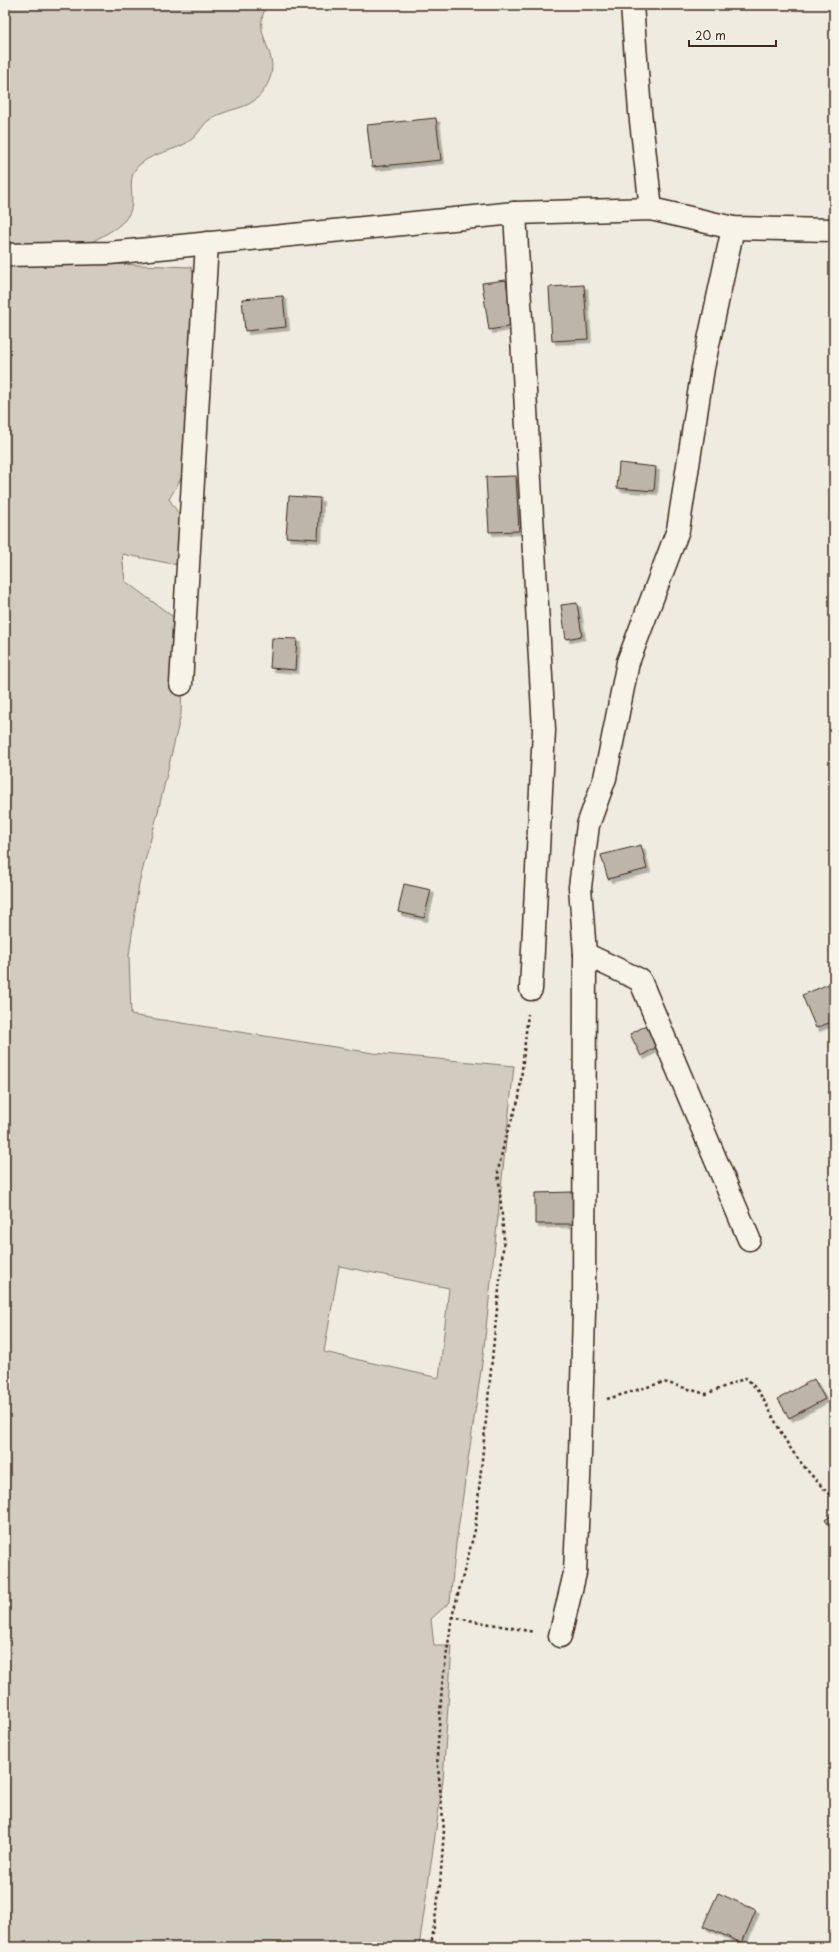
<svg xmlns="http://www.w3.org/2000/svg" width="839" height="1952" font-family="'Playpen Sans',sans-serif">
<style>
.green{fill:#d1cbc0;stroke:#867a6f;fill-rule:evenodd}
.building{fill:#bdb5aa;stroke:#3b2a1e;filter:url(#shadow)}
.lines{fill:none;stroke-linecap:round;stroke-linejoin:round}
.minor-casing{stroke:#3b2a1e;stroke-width:25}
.path{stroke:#3b2a1e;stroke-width:2.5;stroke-dasharray:3 3;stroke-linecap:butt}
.minor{stroke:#f7f3e8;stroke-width:22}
</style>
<defs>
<filter id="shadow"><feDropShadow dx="3.5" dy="3.5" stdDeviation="0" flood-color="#0004"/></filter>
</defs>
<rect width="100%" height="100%" fill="#efebe0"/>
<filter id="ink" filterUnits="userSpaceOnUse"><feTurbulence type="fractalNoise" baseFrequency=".025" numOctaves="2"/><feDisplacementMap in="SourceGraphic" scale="8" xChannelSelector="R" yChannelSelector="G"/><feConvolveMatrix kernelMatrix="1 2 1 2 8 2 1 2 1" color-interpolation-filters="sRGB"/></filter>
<g filter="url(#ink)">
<path class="green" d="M5,5H267C249,36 283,53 268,83C254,111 237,105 214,117C203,122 200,133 191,140C175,152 155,151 139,165C124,179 137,199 129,214C122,228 101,236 88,244V263L191,267L196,281L189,465L169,499L192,534L188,567L122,554L125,581L180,622L182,678L181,714L157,816L139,883L129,956L131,1015L373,1053L514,1066L483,1356L456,1544L450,1602L431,1619L434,1646H452L443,1780L419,1947H5ZM339,1266L449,1288L439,1378L324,1352Z"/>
<g class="building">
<polygon points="436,118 441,160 372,167 367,125"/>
<polygon points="506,280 513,326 489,330 482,283"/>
<polygon points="584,285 588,339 552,341 549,287"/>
<polygon points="283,296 286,327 245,331 242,299"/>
<polygon points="619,463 656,467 654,491 617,488"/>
<polygon points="516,476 519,531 489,532 486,477"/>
<polygon points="289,496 320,498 318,539 286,537"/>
<polygon points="577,603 582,636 566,639 561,605"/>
<polygon points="272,638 297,639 295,670 270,668"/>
<polygon points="641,845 647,869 608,879 601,855"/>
<polygon points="404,884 431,890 424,918 398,912"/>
<polygon points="829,984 834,996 834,1021 816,1028 802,995"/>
<polygon points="649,1024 660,1045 641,1056 630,1034"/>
<polygon points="573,1192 573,1224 535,1224 535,1193"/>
<polygon points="814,1379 825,1399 789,1418 778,1399"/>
<polygon points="834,1513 834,1532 825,1520"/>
<polygon points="718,1893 756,1910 742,1943 703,1926"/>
</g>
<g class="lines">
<defs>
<g id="minor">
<polyline points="632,5 640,112 651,209"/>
<polyline points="515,213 544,730 531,989"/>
<polyline points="5,255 109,253 515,213 651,209 733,228 834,230"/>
<polyline points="181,684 207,243"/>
<polyline points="585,954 640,980 749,1239"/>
<polyline points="560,1636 575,1573 580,1455 584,1312 585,954 580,887 588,825 605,778 628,662 678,530 703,368 733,228"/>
</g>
</defs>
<use href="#minor" class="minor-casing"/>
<g class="path">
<path d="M607,1399L664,1382L706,1394L746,1378C765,1395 773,1420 786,1441C799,1463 816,1480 833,1499"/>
<polyline points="452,1617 534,1632"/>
<polyline points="431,1947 440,1885 444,1830 437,1756 442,1686 452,1617 475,1530 504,1239 498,1171 505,1139 519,1098 528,1014"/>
</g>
<use href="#minor" class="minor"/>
</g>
</g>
<rect width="839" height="1952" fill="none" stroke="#f7f3e8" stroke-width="20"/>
<rect x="10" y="10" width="819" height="1932" fill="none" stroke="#3b2a1e" stroke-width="1.5" filter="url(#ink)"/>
<path d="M689 40v6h87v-6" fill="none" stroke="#3b2a1e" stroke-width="2"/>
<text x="695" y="40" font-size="12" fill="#3b2a1e" stroke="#f7f3e8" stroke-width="3" paint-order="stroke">20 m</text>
</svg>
